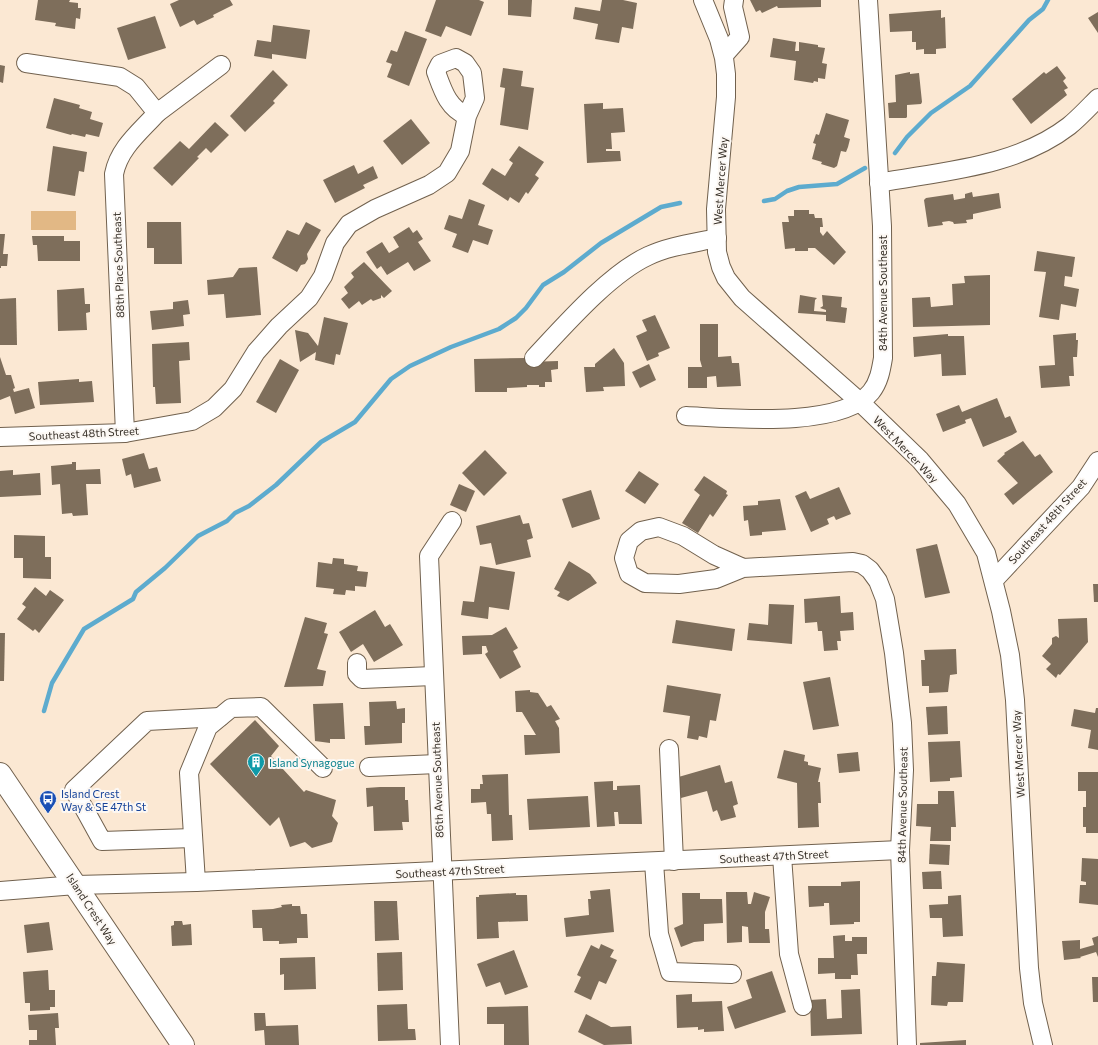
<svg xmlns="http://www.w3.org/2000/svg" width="1098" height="1045" font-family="Commissioner,sans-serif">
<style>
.green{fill:#e2b885}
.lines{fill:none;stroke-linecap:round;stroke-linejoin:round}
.stream{stroke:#5dabce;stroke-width:4.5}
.building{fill:#7e6e5b}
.minor-casing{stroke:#71614e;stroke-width:20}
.major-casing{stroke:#71614e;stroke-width:24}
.minor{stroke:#fff;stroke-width:18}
.major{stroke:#fff;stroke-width:22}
.labels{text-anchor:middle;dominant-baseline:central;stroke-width:4;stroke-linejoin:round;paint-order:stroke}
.street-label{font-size:11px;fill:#373028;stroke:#fcf8f4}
.culture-label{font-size:11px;fill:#0d838f;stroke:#fcf8f4;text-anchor:start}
.transit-label{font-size:11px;fill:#164399;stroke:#fcf8f4;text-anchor:start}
</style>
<rect width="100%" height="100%" fill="#fbe8d3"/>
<rect class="green" x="31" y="211" width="45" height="19"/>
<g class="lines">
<g class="stream">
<polyline points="895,153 907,137 931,113 970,86 1029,20 1043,9 1048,0"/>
<polyline points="764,201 775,199 787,191 799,187 837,184 865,168"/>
<polyline points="44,711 52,683 84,629 133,599 136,592 165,568 198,536 227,521 235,513 249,506 276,485 321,442 355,422 391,379 410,366 451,347 499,329 516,318 526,308 543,285 564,272 601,243 661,207 680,203"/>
</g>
</g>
<g class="building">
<polygon points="38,0 70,0 69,2 78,3 78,8 81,8 80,19 76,18 75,29 55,26 56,23 35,20"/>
<polygon points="179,0 230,0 233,5 213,15 214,17 197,25 194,20 180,27 170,4"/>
<polygon points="436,0 479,0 484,2 471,36 446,26 441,37 425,31"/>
<polygon points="508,0 532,0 531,17 508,15"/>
<polygon points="602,0 623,0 637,3 633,29 622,27 619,43 595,39 598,24 573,19 575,7 600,11"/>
<polygon points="750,0 821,0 821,7 778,8 777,6 762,13 760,10 756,12"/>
<polygon points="941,10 941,18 945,17 946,48 936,49 936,54 924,54 924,49 916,50 916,42 912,42 912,31 890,32 889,14"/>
<polygon points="1098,12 1098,33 1088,18"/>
<polygon points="155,16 166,48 128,60 117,28"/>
<polygon points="273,25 310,30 306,59 272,54 272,59 254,56 257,40 271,42"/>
<polygon points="405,31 427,39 409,86 387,77 392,64 386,62 391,50 397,52"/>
<polygon points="773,38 796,42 795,51 799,51 799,42 818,45 818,47 825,48 822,63 827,64 825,79 818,78 818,82 814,81 813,83 794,80 796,61 770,57"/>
<polygon points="0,65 5,66 3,83 0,82"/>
<polygon points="1057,66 1066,78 1063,81 1068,88 1064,90 1067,95 1031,124 1012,99 1044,72 1046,74"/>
<polygon points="503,68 523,71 521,86 534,88 528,130 500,125 505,88 500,87"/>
<polygon points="273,70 288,85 273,101 275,103 245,132 230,116"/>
<polygon points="910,72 910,74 919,73 922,102 921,104 907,105 907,117 906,118 889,118 888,103 896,102 895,75"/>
<polygon points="54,98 80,105 79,108 92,112 90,119 103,123 99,137 86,134 85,137 72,134 71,135 46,128"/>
<polygon points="603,103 603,109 623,108 625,132 611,133 612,149 606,149 606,151 620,151 621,161 587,163 584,104"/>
<polygon points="826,113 849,120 844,137 850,139 848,147 846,152 841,151 837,166 834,168 821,164 822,162 812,159 816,144 813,143 816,134 819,135"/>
<polygon points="411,119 430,143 402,165 383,141"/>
<polygon points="215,122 229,135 211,153 206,148 197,157 199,158 172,186 153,168 180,141 189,149"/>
<polygon points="53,146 87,152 84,172 79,171 75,196 47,191"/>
<polygon points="519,146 544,162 535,175 539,178 528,194 526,192 519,203 510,197 508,201 482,184 492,168 505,176 513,163 509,160"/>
<polygon points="354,165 358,174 373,166 378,178 363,185 365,188 335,203 323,180"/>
<polygon points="972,192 973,197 999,193 1001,208 973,214 973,219 966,220 967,223 954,224 953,222 949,221 942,222 943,225 928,227 924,200 926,198 953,194 954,200 965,198 965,194"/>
<polygon points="469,199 485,205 478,225 493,230 488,245 473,240 468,253 452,247 457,234 444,229 449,215 462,219"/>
<polygon points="794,210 809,210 809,214 814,214 815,218 822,218 823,227 820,227 820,232 823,236 827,231 846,252 834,265 815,248 808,248 808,251 795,251 795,248 785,249 782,222 789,222 788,216 794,216"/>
<polygon points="147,222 181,222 182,264 154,264 154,248 147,248"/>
<polygon points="306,222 321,230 307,254 308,259 305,264 301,265 297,272 272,258 287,230 299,235"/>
<polygon points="409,227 413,233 417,230 423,239 418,242 431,261 414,271 408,262 387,275 381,266 377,269 366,252 382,242 389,253 399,247 393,237"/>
<polygon points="0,234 5,234 3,254 8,254 7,266 1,266 1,268 0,268"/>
<polygon points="32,236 64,236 64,241 80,241 80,261 38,261 37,245 33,245"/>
<polygon points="1037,251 1075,257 1072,277 1065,276 1064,286 1079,289 1076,307 1061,304 1059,320 1039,317 1046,272 1034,271"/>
<polygon points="364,262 392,291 384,298 381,295 381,298 373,301 371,299 362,305 359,301 349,309 341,299 348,293 344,287 354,277 351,273"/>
<polygon points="257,267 261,315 226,318 224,294 208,295 207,280 233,277 239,268"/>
<polygon points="990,275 990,325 913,327 912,298 930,297 931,307 953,305 952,284 965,283 964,276"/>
<polygon points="84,288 85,304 90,304 90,312 86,313 87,330 58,331 57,290"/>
<polygon points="800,295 817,298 815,300 814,311 826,312 826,310 820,308 823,306 822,295 842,297 841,307 847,308 845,323 826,321 826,315 798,313"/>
<polygon points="16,298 17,345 0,345 0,299"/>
<polygon points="188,300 190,314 183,315 184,326 152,330 150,311 173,309 173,302"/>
<polygon points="655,315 670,348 658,353 659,356 647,361 636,336 647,331 642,320"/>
<polygon points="324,317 348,323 340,355 336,354 334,365 315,360 316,352 300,362 295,330 308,333 318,346"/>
<polygon points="700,324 718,324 718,357 731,356 732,363 739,363 741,386 717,387 716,376 707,377 707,388 688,388 688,367 702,367 700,360"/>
<polygon points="1076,333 1076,340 1078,340 1077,357 1073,357 1074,376 1069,376 1070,386 1041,388 1039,366 1055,365 1053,335"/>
<polygon points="948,334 948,336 964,336 966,375 942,376 941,354 914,357 913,337"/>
<polygon points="189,342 190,360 179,361 181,403 156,404 155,387 153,387 152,344"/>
<polygon points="614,348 624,363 625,386 603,387 604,391 586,392 584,367 595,367 595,364"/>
<polygon points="0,357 6,375 11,375 15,388 13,389 14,392 29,388 35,408 15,414 10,396 0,400"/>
<polygon points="527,358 527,362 558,361 558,369 551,370 552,382 545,382 545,387 539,387 539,385 527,385 527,387 507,388 507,392 475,392 474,359"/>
<polygon points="280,359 299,370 276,413 256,402"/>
<polygon points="649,364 656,380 640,388 632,372"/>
<polygon points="79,379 79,382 92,381 94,402 40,405 38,382"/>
<polygon points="997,398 1005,418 1010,416 1017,432 1012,435 983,447 971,418 965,420 966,423 943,432 936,414 959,405 962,412"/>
<polygon points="1023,441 1035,457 1040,454 1053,472 1013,505 1004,494 1018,483 997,461 1005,454 1004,453"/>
<polygon points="485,450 507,473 484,496 462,473"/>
<polygon points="144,453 149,469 157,467 161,481 134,488 131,474 126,476 122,459"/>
<polygon points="72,462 76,462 76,470 100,469 101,484 86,484 88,515 73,516 72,513 62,514 60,484 52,485 51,466 72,464"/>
<polygon points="13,470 13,475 40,473 41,495 0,497 0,471"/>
<polygon points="639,471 659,484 645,504 625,491"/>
<polygon points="704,476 727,491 726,494 728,495 713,517 710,514 698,533 682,523 700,495 694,490"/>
<polygon points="459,484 475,491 466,512 450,505"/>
<polygon points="839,487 851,514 836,520 834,516 827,519 829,524 811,532 795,496 806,491 810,499"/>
<polygon points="591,490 600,519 572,528 562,499"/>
<polygon points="780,499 786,530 762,532 762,535 750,536 748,520 744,521 743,506 758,505 758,501"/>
<polygon points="520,515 523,524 529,523 533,538 527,540 531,557 496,565 491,543 480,545 476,526"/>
<polygon points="14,535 45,536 45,557 51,557 51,579 23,578 23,558 14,558"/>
<polygon points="937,544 950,593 925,598 916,549"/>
<polygon points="333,558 344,559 344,564 358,566 357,571 368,572 366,587 355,586 355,591 346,590 345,595 333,594 334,589 316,587 318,562 332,564"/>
<polygon points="569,561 590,574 597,583 568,601 557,596 560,592 554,589"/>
<polygon points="480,566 515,572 509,610 489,607 488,619 461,615 463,601 474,602"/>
<polygon points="1093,584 1098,584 1098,602 1094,602"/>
<polygon points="35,587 46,596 50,590 64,600 39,633 35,629 33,631 17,619 26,607 22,604"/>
<polygon points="840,596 841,613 853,612 854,630 840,631 841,641 837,641 838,650 824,651 822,631 818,631 817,622 805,623 804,599"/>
<polygon points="769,604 794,605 792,644 747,640 749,623 768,625"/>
<polygon points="375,610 385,627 390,624 403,645 374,662 363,644 351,652 339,632"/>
<polygon points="305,617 327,623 324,633 328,634 317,669 326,671 323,686 284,687"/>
<polygon points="1087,618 1088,642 1060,675 1058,674 1056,678 1046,669 1051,664 1042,656 1052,644 1052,638 1056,636 1059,638 1058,619"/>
<polygon points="676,620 735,629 732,651 672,643"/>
<polygon points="506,627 518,648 513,651 521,667 500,679 485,654 488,652 486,646 482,646 482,654 463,655 462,636 492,635"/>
<polygon points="0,633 5,633 4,681 0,681"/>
<polygon points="956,649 957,674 950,675 948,692 929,693 929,686 922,686 921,660 925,660 924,650"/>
<polygon points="830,677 839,726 813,730 803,682"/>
<polygon points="667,685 721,694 716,721 710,720 707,738 699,736 698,740 687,738 690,716 663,712"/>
<polygon points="530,690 530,692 538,693 547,707 551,705 560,719 555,721 559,728 560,753 525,755 524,735 536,735 522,712 516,712 515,691"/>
<polygon points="396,701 397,709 405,708 405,723 402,723 402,743 365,745 364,726 370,726 369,702"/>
<polygon points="343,703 345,739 330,739 330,743 315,741 313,704"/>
<polygon points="947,706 948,734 928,735 926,707"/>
<polygon points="1096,708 1098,708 1098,750 1088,748 1091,730 1071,726 1074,709 1095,713"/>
<polygon points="255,720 279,746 271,756 304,792 306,790 336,800 332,816 338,823 332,842 312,848 305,842 290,847 279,817 270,826 210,764"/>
<polygon points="960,741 962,777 950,778 950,781 930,782 928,742"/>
<polygon points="784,750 805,755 804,761 808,762 808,765 821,768 818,782 820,782 821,803 818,803 819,827 798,828 797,783 777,778"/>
<polygon points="858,752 860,771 839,773 837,754"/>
<polygon points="720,765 725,783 732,781 738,804 733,806 736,817 721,821 717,810 713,812 707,791 681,798 675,778"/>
<polygon points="1078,772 1098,772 1098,833 1086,833 1086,827 1083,827 1083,807 1086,807 1086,791 1078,791"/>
<polygon points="508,774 509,815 512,815 513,840 492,841 491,814 487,814 486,802 471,803 471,789 480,789 480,784 483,784 482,775"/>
<polygon points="613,781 613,790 617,790 617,786 640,785 642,824 619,824 618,812 614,812 615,826 597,827 594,782"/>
<polygon points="380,787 405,787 405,800 408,800 409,822 402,822 403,830 374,831 373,806 367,807 366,788"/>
<polygon points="938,791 954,791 956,827 951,827 951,841 930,841 931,827 916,826 917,804 938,804"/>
<polygon points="588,796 590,827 529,830 527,799"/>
<polygon points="930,844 950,845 949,865 929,864"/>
<polygon points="1082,858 1098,859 1098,905 1079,903 1080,885 1086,885 1086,882 1081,881"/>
<polygon points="941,871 942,889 923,889 922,872"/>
<polygon points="860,881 860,922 854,922 854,924 830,925 829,903 824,903 824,906 809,907 808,886 841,886 841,882"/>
<polygon points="610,889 614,932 566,937 564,918 589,915 588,899 591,899 590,891"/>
<polygon points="726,892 747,892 748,904 751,904 754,892 770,897 765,912 765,929 769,929 770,943 749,943 748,927 742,926 742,942 727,943"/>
<polygon points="516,893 516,895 527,895 528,921 498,922 499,938 477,939 476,897 479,897 479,895"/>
<polygon points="682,893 700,893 700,899 722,899 723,923 704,924 704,941 694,942 681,947 674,928 683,924"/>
<polygon points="961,895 963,936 943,937 942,918 930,918 929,905 948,904 948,896"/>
<polygon points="374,901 397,901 399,940 375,941"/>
<polygon points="292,904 292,906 300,906 301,914 307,914 308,938 297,938 297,943 279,944 279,941 263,941 262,928 253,928 252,910 273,909 282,907 281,905"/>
<polygon points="174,921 182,921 183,925 191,924 192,945 172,946 171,926 174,925"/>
<polygon points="49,922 53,950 27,953 24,925"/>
<polygon points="845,935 845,941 852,941 852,937 867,937 867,954 857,954 858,975 851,975 851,979 835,979 835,973 818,974 818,958 834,958 833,936"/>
<polygon points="1098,936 1098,957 1096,952 1080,957 1081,958 1064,960 1062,941 1080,940 1080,949 1094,945 1092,938"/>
<polygon points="601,944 614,950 610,957 617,960 606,984 599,981 591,1000 574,992 581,977 577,975 591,945 599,949"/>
<polygon points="514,950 528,987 505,995 500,982 486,987 477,964"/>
<polygon points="402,952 403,990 378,991 377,953"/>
<polygon points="315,957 316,989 284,990 284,974 280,975 280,958"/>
<polygon points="937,962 965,964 963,1002 948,1002 947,1006 931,1005 932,976 936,976"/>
<polygon points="48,970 49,990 55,990 55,1007 50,1007 50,1010 30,1011 30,1003 25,1003 23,972"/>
<polygon points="772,971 786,1012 735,1029 727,1007 752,998 746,980"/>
<polygon points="1092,977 1098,977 1098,1002 1093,1002"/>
<polygon points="860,989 862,1034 811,1036 810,1000 826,999 827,1019 842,1018 841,990"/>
<polygon points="692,994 692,1002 722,1001 724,1031 704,1032 704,1029 698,1030 698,1027 677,1028 676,995"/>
<polygon points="407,1004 408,1029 415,1029 416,1040 378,1041 377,1005"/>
<polygon points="528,1006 529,1045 504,1045 504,1024 487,1024 487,1007"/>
<polygon points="58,1013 59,1028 55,1028 56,1045 29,1045 29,1040 37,1040 37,1030 29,1030 28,1015"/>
<polygon points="254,1013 265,1013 266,1026 298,1025 299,1045 265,1045 264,1030 255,1031"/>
<polygon points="586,1014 611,1027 631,1026 632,1044 604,1045 578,1032"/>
<polygon points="966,1040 966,1045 920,1045 920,1043"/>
</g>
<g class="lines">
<defs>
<g id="minor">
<polyline points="703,0 719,39 724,58 726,74 726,97 716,209 717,252 721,267 726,278 742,298 860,402 920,460 957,504 986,553 1001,611 1010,655 1015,700 1029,968 1033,1003 1043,1045"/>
<polyline points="724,55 740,37 733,7 734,0"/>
<polyline points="26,63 120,77 136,87 157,113 221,65"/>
<path d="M879,183C943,171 1016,167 1069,126C1079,118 1089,107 1098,98"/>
<path d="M534,358C564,326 609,274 648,256C669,246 694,243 717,238"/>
<path d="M686,416C730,418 841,429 871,392C879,382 881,370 883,358L882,226L868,0"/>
<path d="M125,433L114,174C119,148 140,132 157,113"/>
<path d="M0,437L125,433L192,421L214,408L233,389L256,352L279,326L309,298L323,276L335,243L349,224L375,209L429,185L447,173L460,151L467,116L475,98L472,73L465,63L456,58L440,64L436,72C443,91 448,108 467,116"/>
<polyline points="743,568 714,555 683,536 659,527 641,531 629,541 624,558 629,574 645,583 679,584 716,579 743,568 853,562 862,564 870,570 878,581 885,599 894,653 902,723 904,770 900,850 907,1045"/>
<polyline points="994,580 1081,487 1098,461"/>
<polyline points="357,663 357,674 362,679 433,676"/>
<polyline points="669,749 674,861"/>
<polyline points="369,767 437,764"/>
<polyline points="193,838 102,841 74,790 147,721 220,717"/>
<polyline points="782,856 789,954 803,1006"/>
<polyline points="654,862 659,934 670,972 732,974"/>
<polyline points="196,882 189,773 208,727 231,708 261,707 323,768"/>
<polyline points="0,891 76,885 196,882 900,850"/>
<polyline points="450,1045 429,556 452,521"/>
</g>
<polyline id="major" points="0,774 183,1045"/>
</defs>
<use href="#minor" class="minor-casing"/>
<use href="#major" class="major-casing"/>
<use href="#minor" class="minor"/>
<use href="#major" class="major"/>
</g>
<defs>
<symbol id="building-pin" viewBox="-11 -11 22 30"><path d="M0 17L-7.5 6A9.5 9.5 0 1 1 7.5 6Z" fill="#0f9aa8" stroke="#fcf8f4"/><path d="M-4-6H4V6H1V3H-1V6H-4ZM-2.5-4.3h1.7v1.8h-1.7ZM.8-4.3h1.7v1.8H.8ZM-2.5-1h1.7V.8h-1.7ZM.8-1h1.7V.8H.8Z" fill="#fff"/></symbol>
<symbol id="bus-pin" viewBox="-11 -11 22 30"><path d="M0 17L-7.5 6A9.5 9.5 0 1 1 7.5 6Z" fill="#1a4fb4" stroke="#fcf8f4"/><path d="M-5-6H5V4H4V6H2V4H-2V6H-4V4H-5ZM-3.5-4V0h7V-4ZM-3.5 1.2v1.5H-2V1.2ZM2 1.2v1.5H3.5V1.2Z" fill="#fff"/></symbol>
</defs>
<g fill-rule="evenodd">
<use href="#building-pin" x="246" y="752" width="20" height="27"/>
<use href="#bus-pin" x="38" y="789" width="20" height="27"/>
</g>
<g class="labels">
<g class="street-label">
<text transform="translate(720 181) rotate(-86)">West Mercer Way</text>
<text transform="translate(118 265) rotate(-92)">88th Place Southeast</text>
<text transform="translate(882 293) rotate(-90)">84th Avenue Southeast</text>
<text transform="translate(84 433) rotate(-3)">Southeast 48th Street</text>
<text transform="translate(906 449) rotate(46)">West Mercer Way</text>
<text transform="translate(1047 521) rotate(-48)">Southeast 48th Street</text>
<text transform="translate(1018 754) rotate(-93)">West Mercer Way</text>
<text transform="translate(437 780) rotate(-92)">86th Avenue Southeast</text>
<text transform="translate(902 805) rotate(-89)">84th Avenue Southeast</text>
<text transform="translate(774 856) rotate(-3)">Southeast 47th Street</text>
<text transform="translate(450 871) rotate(-3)">Southeast 47th Street</text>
<text transform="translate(92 909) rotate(57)">Island Crest Way</text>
</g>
<g class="culture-label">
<text x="269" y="762">Island Synagogue</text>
</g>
<g class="transit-label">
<text x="61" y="793">Island Crest<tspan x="61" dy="13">Way &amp; SE 47th St</tspan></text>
</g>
</g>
</svg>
